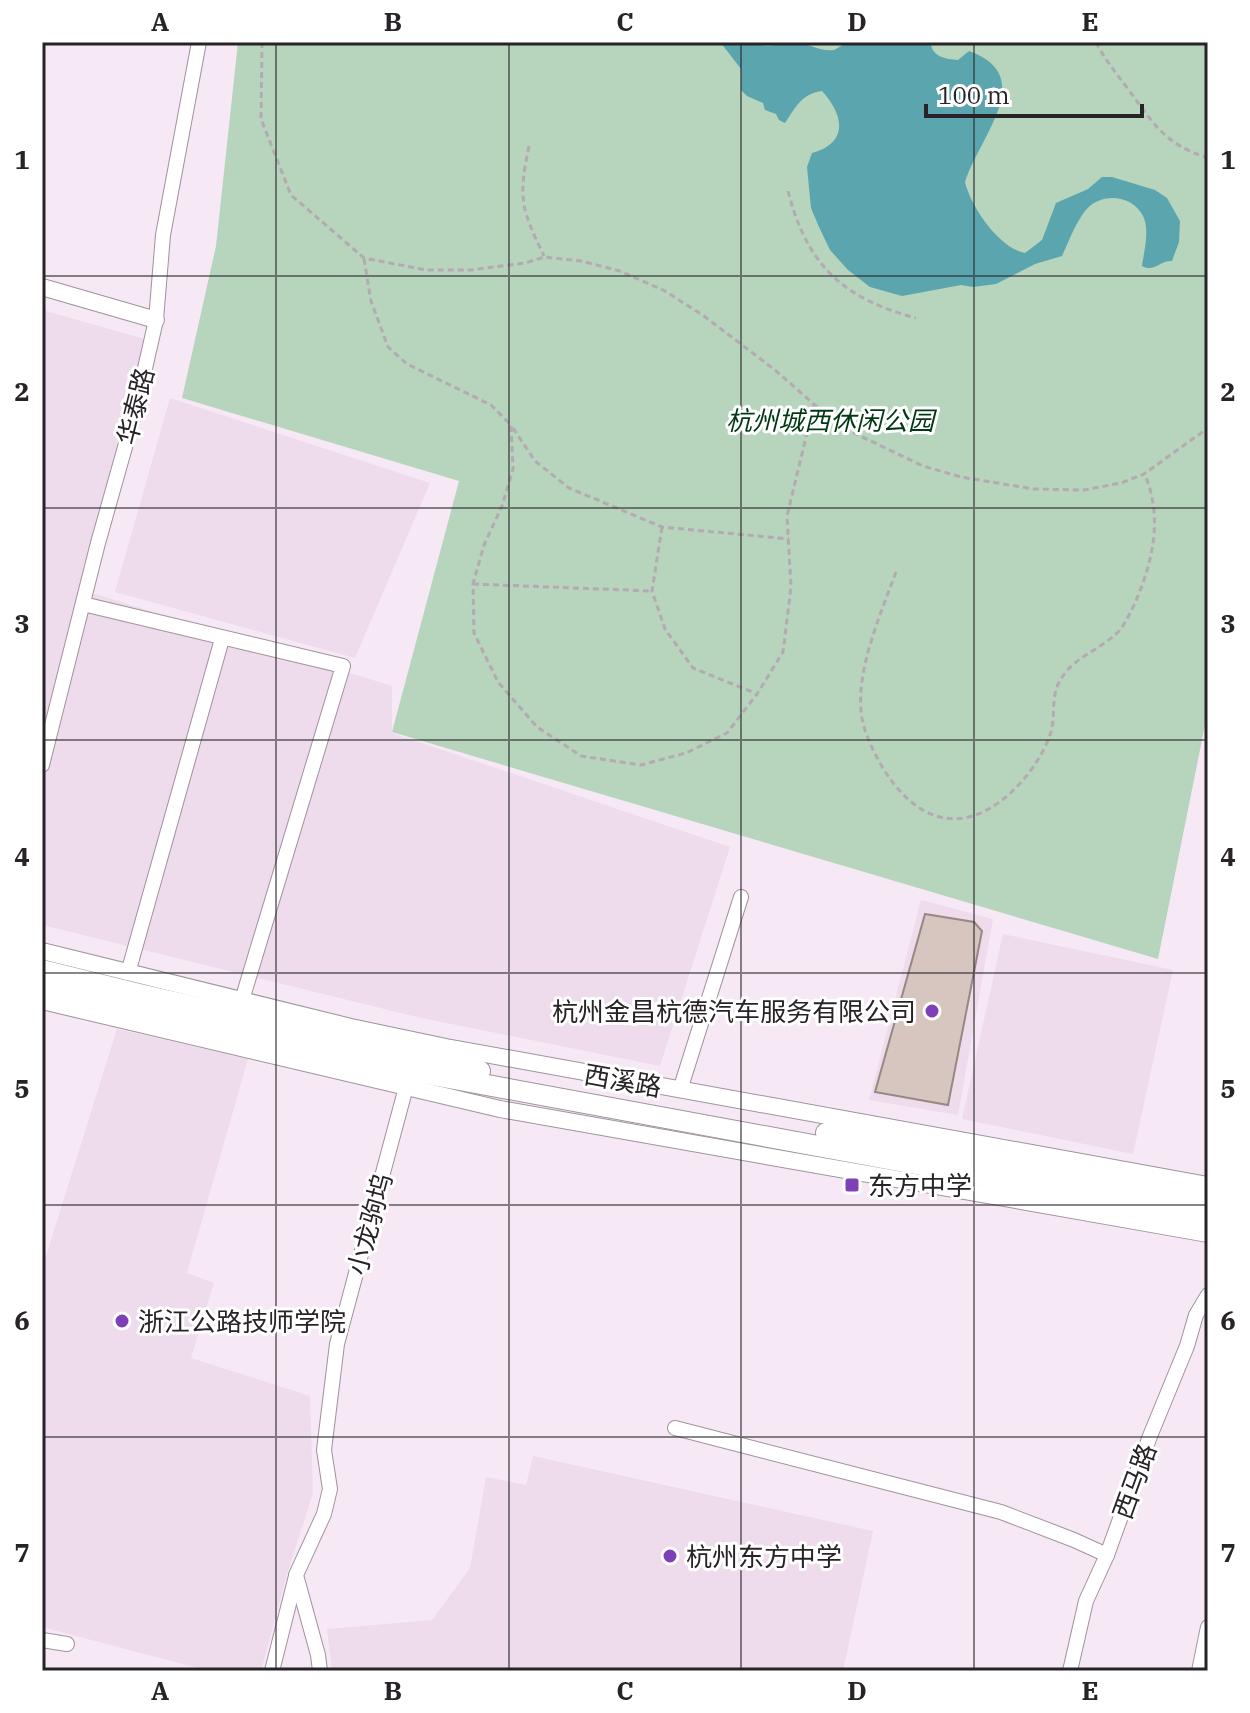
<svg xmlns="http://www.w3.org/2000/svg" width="1250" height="1713" font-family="'IBM Plex Serif','Noto Sans SC',serif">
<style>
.built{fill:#eedbec}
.green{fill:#b7d4bc}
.water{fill:#5ba5af}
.building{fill:#d6c6bf;stroke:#968882;stroke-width:2}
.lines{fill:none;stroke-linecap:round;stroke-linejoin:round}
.minor-casing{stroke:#9e939d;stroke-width:16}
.tertiary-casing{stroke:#9e939d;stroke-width:18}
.secondary-casing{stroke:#9e939d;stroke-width:22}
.path{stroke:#b4aab3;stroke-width:3;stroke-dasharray:6 4;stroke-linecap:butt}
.minor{stroke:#fff;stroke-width:14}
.tertiary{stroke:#fff;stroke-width:16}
.secondary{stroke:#fff;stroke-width:20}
.grid{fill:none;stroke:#272327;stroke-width:2;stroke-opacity:0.55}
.poi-dot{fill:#7d40b6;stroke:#fff;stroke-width:3}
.labels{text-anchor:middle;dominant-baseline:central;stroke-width:6;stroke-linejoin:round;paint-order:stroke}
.street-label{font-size:26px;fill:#272327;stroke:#fff}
.park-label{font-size:26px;font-style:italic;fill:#003814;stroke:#fff}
.poi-label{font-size:26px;fill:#272327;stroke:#fff;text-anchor:start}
.neatline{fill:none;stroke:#272327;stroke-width:3}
.grid-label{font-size:26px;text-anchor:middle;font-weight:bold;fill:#272327}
</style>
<rect width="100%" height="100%" fill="#f6e9f5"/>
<g class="built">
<polygon points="42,310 145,339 79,589 392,686 392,733 730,847 660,1066 417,1017 42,925"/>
<polygon points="170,398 430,483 355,658 115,592"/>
<polygon points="921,900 993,919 958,1115 869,1100"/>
<polygon points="1003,934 1173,970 1133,1154 962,1119"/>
<polygon points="117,1029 248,1059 187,1273 214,1283 191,1358 310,1396 313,1493 287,1574 261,1671 209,1671 42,1627 42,1269"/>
<polygon points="533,1456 873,1531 843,1671 332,1671 327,1629 432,1620 470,1568 486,1477 526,1485"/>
</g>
<polygon class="green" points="238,42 1208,42 1208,710 1158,959 392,732 459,481 182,398 216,246"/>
<path class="water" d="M716,42H756C767,51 783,40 798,42C809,44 821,52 834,50C839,48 844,43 850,42C877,39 905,42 931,42C931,57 946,59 958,60L969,51C1039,76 979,137 965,182C971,207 999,248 1025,253L1042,240L1056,203L1088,189L1102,177H1112L1155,190L1167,198L1180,221L1179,242L1172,261C1160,260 1154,273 1142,266C1144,251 1150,230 1143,216C1132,194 1100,192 1085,211C1075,224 1069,241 1062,256L1035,264L996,284L973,287L961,285L902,296L870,287L848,270L830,250L819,227L811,208L807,167L812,153C849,143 844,115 822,91C801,94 796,107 785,123L779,120L776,114L765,110L763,103L747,96L741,90V69L721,43Z"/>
<polygon class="building" points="925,914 974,922 982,931 948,1105 875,1092"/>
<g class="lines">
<defs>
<g id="minor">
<polyline points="83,604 343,666 242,1000"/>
<polyline points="42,765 98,543 136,408 156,320 163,235 199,42"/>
<polyline points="128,973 222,639"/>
<polyline points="680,1090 741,897"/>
<polyline points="675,1428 1001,1512 1074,1540 1107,1555"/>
<polyline points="42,1640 67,1644"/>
<polyline points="272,1671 296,1576"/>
<polyline points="320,1671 318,1655 296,1575 324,1514 330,1489 324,1450 337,1344 409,1076"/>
<polyline points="1070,1671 1086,1601 1107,1555 1150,1436 1187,1346 1196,1315 1208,1295"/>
<polyline points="1199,1671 1208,1627"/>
</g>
<g id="tertiary">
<polyline points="42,287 156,320"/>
<polyline points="42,951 351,1027 446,1047 1208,1185"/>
<polyline points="42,1001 500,1109 1208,1234"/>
</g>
<g id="secondary">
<polyline points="42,970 139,994 480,1071"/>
<polyline points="42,985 411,1071 1208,1218"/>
<polyline points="826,1133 1208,1202"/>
</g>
</defs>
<use href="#minor" class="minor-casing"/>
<use href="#tertiary" class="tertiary-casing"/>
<use href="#secondary" class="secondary-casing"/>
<g class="path">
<polyline points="262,42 261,119 291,195 364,258 426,270 471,270 525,263 544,257 581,261 620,271 665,291 704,316 775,370 824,413 852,432 923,466 961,477 1034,489 1084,490 1121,483 1144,474 1208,428"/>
<path d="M1096,42C1105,60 1116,73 1128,89C1154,124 1164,144 1208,158"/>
<path d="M529,146C518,199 521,208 544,256"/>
<path d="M788,191C807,265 842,298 916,318"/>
<polyline points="364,259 371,301 388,347 407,364 491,405 511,425 513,469 502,506 484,545 473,584 474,633 498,682 537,727 581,756 641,765 686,753 727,733 757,694 783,652 791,587 787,516 814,404"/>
<polyline points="513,428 535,461 569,488 662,527 789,539"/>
<polyline points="662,527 652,591 665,629 693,668 755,693"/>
<path d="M896,572C881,613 854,674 862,718C865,736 876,757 886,773C926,833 977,833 1024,779C1035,766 1046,748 1051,732C1056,714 1050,696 1061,679C1074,657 1098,651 1116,634C1124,627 1130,613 1135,603C1153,561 1163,518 1145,475"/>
<polyline points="473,584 652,591"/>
</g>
<use href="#minor" class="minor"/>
<use href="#tertiary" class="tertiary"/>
<use href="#secondary" class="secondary"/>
</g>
<path class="grid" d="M276,42V1671M509,42V1671M741,42V1671M974,42V1671M42,276H1208M42,508H1208M42,740H1208M42,973H1208M42,1205H1208M42,1437H1208"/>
<g class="poi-dot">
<circle cx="932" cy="1011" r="8"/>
<rect x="844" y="1177" width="16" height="16" rx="4"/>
<circle cx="122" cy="1321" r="8"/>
<circle cx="670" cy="1556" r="8"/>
</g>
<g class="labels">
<g class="street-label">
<text transform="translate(135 406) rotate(-76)">华泰路</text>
<text transform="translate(623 1080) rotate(10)">西溪路</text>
<text transform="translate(369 1224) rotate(-75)">小龙驹坞</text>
<text transform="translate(1134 1481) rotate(-70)">西马路</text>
</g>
<g class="park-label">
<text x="830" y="420">杭州城西休闲公园</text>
</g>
<g class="poi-label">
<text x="916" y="1011" text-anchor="end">杭州金昌杭德汽车服务有限公司</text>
<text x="868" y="1185">东方中学</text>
<text x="138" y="1321">浙江公路技师学院</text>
<text x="686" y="1556">杭州东方中学</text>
</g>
</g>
<rect width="1250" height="1713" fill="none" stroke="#ffffff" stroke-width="88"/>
<path d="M926 104v12h216v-12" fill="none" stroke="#272327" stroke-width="4"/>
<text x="938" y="104" font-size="24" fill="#272327" stroke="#ffffff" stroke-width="6" paint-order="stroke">100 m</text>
<rect x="44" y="44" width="1162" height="1625" class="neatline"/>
<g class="grid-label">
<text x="160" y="31">A</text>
<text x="393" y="31">B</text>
<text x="625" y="31">C</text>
<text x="857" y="31">D</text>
<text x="1090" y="31">E</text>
<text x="22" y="169">1</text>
<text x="1228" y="169">1</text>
<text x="22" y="401">2</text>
<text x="1228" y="401">2</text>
<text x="22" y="633">3</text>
<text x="1228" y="633">3</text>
<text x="22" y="866">4</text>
<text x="1228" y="866">4</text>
<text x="22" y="1098">5</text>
<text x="1228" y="1098">5</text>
<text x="22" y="1330">6</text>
<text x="1228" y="1330">6</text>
<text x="22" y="1562">7</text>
<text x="1228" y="1562">7</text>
<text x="160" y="1700">A</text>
<text x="393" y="1700">B</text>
<text x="625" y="1700">C</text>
<text x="857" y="1700">D</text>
<text x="1090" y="1700">E</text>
</g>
</svg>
